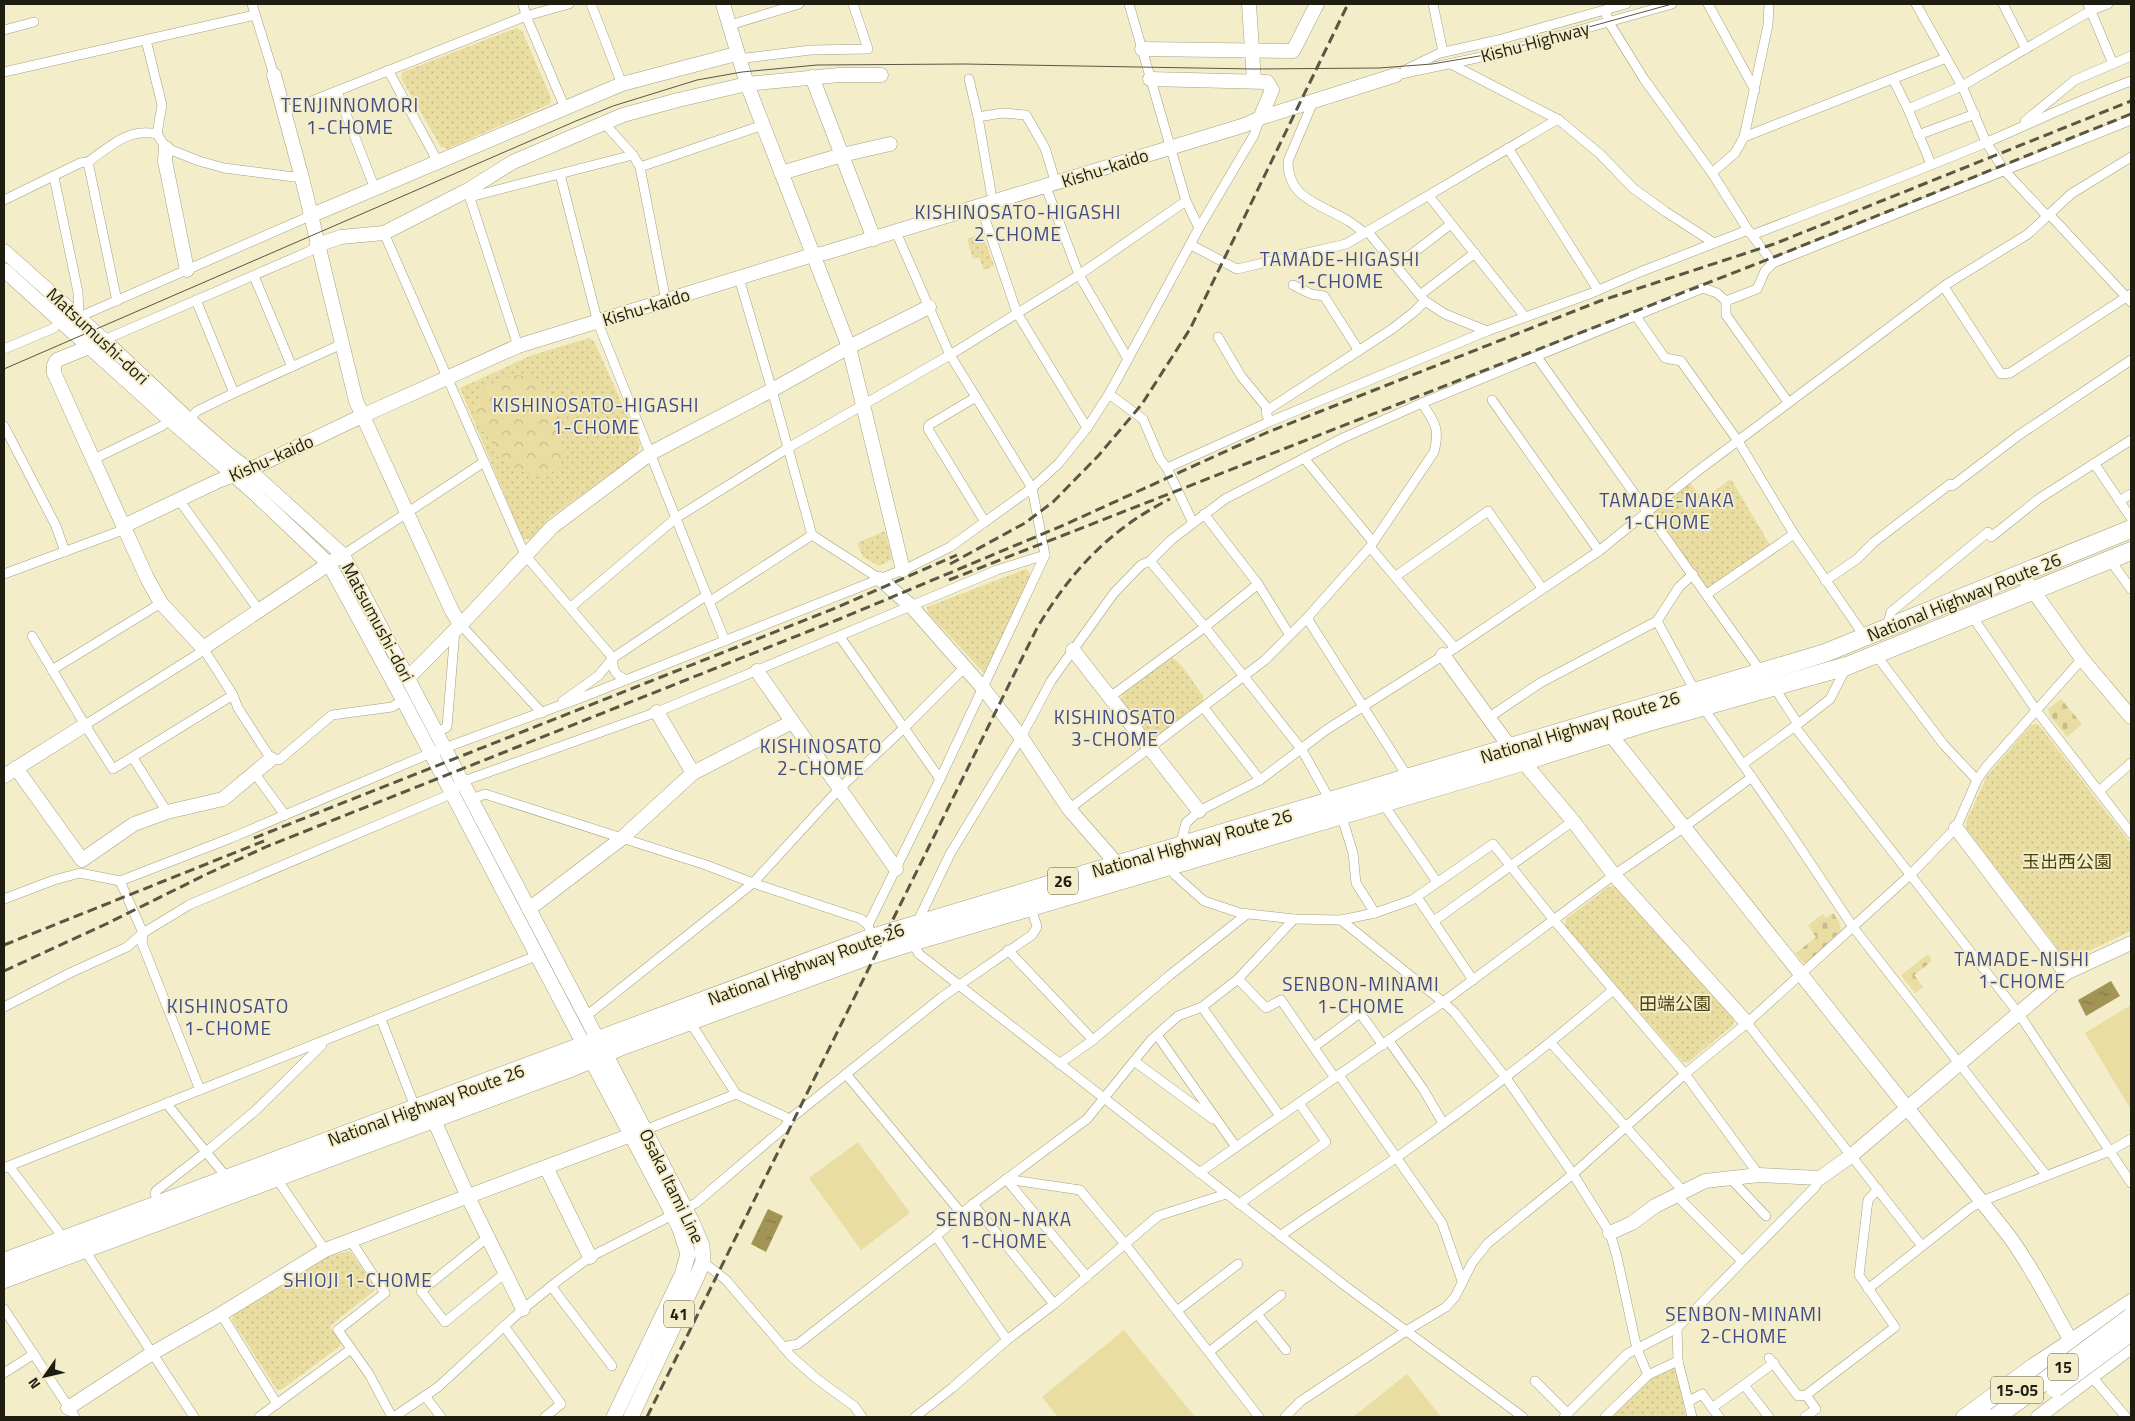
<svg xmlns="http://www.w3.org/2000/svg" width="2135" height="1421" font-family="'Titillium Web','Noto Sans JP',sans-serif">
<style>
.grass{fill:url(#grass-dots)}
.forest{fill:url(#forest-crowns)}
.cemetery{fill:url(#cemetery-stones)}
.pitch{fill:#e9dda1}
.water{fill:url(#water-ripples)}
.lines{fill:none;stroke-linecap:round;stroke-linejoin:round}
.street-casing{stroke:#a6a080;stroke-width:10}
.secondary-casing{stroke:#a6a080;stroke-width:15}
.primary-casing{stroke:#a6a080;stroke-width:16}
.highway-casing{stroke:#a6a080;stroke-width:19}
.street{stroke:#fff;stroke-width:9}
.secondary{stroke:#fff;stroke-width:14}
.primary{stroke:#fff;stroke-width:15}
.highway{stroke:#fff;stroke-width:18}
.tram{stroke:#595643;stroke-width:1}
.rail{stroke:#595643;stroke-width:3;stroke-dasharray:10 5;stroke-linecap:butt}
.highway-bridge-casing{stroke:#a6a080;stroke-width:19;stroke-linecap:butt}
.highway-bridge{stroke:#fff;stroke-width:18}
.labels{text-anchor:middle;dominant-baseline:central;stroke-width:4;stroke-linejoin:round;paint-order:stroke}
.shield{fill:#f3edca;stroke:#5f5b48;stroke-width:1}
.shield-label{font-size:16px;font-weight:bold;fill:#1f1d10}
.street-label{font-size:18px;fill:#1f1d10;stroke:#f3edca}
.park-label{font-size:18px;fill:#4d4311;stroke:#f3edca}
.neighbourhood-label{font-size:19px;letter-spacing:1px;fill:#3f4a86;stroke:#f3edca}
</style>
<defs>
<pattern id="grass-dots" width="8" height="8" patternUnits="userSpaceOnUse" patternTransform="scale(1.25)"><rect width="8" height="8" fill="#e9dda1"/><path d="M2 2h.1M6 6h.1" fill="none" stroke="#c7bd8a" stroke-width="1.8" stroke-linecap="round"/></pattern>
<pattern id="forest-crowns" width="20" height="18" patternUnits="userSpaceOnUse" patternTransform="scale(1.25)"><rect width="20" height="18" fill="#e9dda1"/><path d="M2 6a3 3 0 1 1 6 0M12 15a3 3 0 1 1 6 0" fill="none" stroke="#c7bd8a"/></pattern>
<pattern id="cemetery-stones" width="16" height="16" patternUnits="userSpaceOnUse" patternTransform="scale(1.25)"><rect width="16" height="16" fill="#e9dda1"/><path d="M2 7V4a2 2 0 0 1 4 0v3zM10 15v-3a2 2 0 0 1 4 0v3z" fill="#c7bd8a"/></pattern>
<pattern id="water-ripples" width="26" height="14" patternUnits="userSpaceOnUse" patternTransform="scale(1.25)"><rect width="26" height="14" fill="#a19455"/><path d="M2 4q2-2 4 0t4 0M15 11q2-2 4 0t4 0" fill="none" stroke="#837845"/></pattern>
</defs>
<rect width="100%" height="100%" fill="#f3edca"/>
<g class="grass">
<polygon points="516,28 522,31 551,98 550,104 447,149 441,147 401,78 403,72"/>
<polygon points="982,233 994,266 984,270 979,257 973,259 967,239"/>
<polygon points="589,338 594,341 640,444 637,455 548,519 533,539 523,539 460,388 530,356"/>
<polygon points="1731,479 1770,545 1707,590 1653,515 1654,510 1689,482 1703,499"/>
<polygon points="885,531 892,559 879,566 863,557 857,543"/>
<polygon points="1026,569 1030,574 988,670 984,673 928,613 927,607"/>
<polygon points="1172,657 1182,666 1203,696 1203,701 1153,739 1149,738 1121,701 1122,694"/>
<polygon points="2038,724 2131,844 2131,931 2070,960 2064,957 1967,830 1966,822 1987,776 2031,725"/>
<polygon points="1610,886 1616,887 1734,1019 1733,1025 1689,1062 1683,1062 1565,927 1566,919"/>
<polygon points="350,1251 375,1287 375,1290 330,1326 341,1343 340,1346 281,1390 277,1390 232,1320 233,1314 326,1257"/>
<polygon points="1672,1367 1676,1369 1686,1417 1612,1416 1646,1380"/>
</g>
<path class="forest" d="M517,375C524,376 530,376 535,380C548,391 568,445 562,461C560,468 552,474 545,475C509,480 487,438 474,411C480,385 493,381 517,375Z"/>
<g class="cemetery">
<polygon points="2061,699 2082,724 2067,737 2050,716 2048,709"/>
<polygon points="1833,913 1839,922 1841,930 1808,962 1803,963 1796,953 1816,937 1808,925 1823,914 1826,918"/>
<polygon points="1928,954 1932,961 1914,975 1923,987 1915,993 1901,975"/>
</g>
<g class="pitch">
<polygon points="2131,1005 2131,1110 2085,1033"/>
<polygon points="858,1142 910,1213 861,1250 809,1178"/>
<polygon points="1124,1330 1195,1417 1058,1417 1042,1397"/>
<polygon points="1407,1374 1441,1417 1353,1417"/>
</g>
<g class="water">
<polygon points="2111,981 2120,996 2086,1016 2078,1000"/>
<polygon points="768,1209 783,1216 766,1252 751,1244"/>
</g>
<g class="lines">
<defs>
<g id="street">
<polyline points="252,4 274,75"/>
<polyline points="523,4 526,16 565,108"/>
<polyline points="591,4 622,84"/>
<polyline points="1129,4 1186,201 1199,228"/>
<polyline points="1433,4 1443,52"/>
<polyline points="1708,4 1755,90"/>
<polyline points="1916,4 1962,86 1986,142 2004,170 2047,216"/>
<polyline points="2003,4 2026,49"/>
<polyline points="2088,4 2113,64"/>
<polyline points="1605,10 1608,21 1644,79 1712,173 1748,230 1773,263"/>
<polyline points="730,25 799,4"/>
<polyline points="4,30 34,22"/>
<polyline points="146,40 162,105 157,134"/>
<polyline points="738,59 811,50 868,49 853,4"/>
<polyline points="1451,64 1559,120 1600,154 1634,189 1666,212 1714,243"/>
<polyline points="388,70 438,162"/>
<polyline points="1405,70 1440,53 1498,40 1626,4"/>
<polyline points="4,72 255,15"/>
<polyline points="1396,75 1491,55 1672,4"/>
<polyline points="969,79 978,117"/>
<polyline points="1893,79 1908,109 1931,164"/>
<polyline points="337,91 375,189"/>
<path d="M1313,102L1288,161C1287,200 1324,205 1350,222C1355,225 1360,230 1365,233"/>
<polyline points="1908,109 1962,86 2092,10 2108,4"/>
<polyline points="284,112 526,16 569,4"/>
<polyline points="2025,121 2075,80 2131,56"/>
<polyline points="1918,135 1975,114"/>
<polyline points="1744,137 1946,58"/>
<polyline points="1508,148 1598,290"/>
<polyline points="633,155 640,167 666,301"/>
<polyline points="88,162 117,301"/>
<polyline points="640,167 763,125"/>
<polyline points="1712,173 1735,153 1744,137 1768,25 1769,4"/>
<polyline points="560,174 598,323 725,641"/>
<polyline points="54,177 78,292 79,317 310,216"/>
<polyline points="1046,187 1079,275 1128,359"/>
<polyline points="468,192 518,346"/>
<polyline points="991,192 978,117 1002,113 1026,115 1045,148 1056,184"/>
<polyline points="1429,196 1525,317"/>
<polyline points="470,197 633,155 604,123"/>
<path d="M4,200L80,163L88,162C111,146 127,128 157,134L166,148L199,161L224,168L302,178"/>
<polyline points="981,207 1017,313 1087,428"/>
<polyline points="2049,214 2131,302"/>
<polyline points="1368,232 1425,301 1445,314 1487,331"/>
<path d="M384,233L525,555L613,658C612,671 615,674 626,680"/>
<path d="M1752,235C1830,205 1908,175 1985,143C2034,122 2081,99 2131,81"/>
<polyline points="1191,245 1237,269 1346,244 1558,119"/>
<polyline points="1396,266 1451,224"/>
<polyline points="254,276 292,367"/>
<polyline points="739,278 772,390 812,535 880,579"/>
<polyline points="1293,285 1311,294 1324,296 1359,351"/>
<polyline points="1944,287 2001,374 2010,373 2131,294"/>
<polyline points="1420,295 1475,253"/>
<polyline points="196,300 234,393"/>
<polyline points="1726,301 1757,289 1765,271 1773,263 2131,120"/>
<polyline points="1635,315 1665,358 1681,361 1738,441 1794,534 1865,637"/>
<polyline points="1218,337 1241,376 1268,409"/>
<polyline points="104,340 310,251 317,245"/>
<polyline points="4,349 54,328 60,321"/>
<polyline points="1537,357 1762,673"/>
<polyline points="1109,394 1143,419 1160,459 1167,468 1193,523"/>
<polyline points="976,397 929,425 928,429 985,522"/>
<polyline points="1492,400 1599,551"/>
<polyline points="189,420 197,411 234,393 342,344"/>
<polyline points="1269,422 1487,331 1592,293 1640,272 1748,230"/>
<polyline points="4,426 56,526 65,552"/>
<polyline points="1304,458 1373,542"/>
<polyline points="92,460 162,426 170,420"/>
<polyline points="2094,463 2131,518"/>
<polyline points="1167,468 1269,422 1266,411 1392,329 1414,312 1425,301"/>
<polyline points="1952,486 2019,435 2131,360"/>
<polyline points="179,500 258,609"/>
<polyline points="2119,501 2131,494"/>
<polyline points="1204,514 1258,584 1289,634"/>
<polyline points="1991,537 2040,498 2131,440"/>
<polyline points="1370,547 1455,648"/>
<polyline points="343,555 484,462"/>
<polyline points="2110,560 2131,589"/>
<polyline points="1150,561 1205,627 1302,750 1331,802"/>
<polyline points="4,574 123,530"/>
<polyline points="1396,576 1488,511 1542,588"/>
<polyline points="1825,581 1857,559 1874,542 1950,484"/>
<polyline points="1707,594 1794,534"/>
<polyline points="709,602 812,535"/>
<polyline points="571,607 676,518 788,448 950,355 1079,275 1186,201"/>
<polyline points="1972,616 2036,710 2131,833"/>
<polyline points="1307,618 1409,779"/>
<polyline points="1657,621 1696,693"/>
<polyline points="460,624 542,713"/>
<polyline points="1887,628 1891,612 1988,532"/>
<polyline points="32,636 85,725 113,769 233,695"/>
<polyline points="840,637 940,779"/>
<polyline points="1876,655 1944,745 1977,780"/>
<polyline points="52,670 161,603"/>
<polyline points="1774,687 1798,724 1830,699 1846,668"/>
<polyline points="1110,697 1205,627 1258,584"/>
<polyline points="563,701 598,676 613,658 707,595"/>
<polyline points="1703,707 1791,834 1853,927 2046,1175"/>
<polyline points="1204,708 1260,780"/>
<polyline points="1488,718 1540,683 1657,621 1679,587 1693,574"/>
<polyline points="85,725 198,654 203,648 233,695 238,708 271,759 279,760 332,715 392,707 403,700"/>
<polyline points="1795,727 2019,1014 2131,1183"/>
<polyline points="436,733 447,727 455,630"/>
<polyline points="133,758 167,812"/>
<polyline points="1743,764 1798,724"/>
<polyline points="255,774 285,815"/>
<polyline points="2099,791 2131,763"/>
<polyline points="470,800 485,794 706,865 753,883 861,919 868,925 869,928"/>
<polyline points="1382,802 1437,882"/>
<path d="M1069,809L1265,660L1307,618L1370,547L1434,452C1440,428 1435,423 1422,403"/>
<polyline points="1341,814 1353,853 1356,883 1375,913"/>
<polyline points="1180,846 1186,823 1199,811 1260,780 1326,730 1455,648 1599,551 1695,473 1947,284 2028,234 2071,194 2131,157"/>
<polyline points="1168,866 1175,875 1204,901 1240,913 1294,919 1341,920 1443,1002 1199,1173"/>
<polyline points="120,881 143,933 142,943 200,1090"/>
<polyline points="1417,897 1473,980"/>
<polyline points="4,899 54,880 80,873 120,881 231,838 431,753 583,697 910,567 950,547 1032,488 1059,463 1087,428 1109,394 1199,228 1254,135 1260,118"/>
<polyline points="1341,920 1375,913 1412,900 1493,844 1553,919 1685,1074 1759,1175"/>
<polyline points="1434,921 1573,821"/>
<polyline points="868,925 940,779 1045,555 1032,488 950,355 896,232"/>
<polyline points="916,925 950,854 1021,737 1051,681 1114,593 1141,565 1150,561 1171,540 1225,499 1343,438 1422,403 1703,288 1717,293 1726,301 1726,315 1788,402"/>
<polyline points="912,942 919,954 1344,1285 1523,1417"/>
<polyline points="1008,950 1093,1040"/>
<polyline points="1238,979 1266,1008 1281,1000 1335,1078"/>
<polyline points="4,1007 70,973 127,947 143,933 189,905 451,794 461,782 657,712 997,570 1045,555"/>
<polyline points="1202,1007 1280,1116"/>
<polyline points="585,1017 753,883 839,789 905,727 965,667"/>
<polyline points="381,1019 415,1107"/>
<polyline points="1747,1023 1922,1246"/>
<polyline points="1157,1035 1236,1147"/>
<polyline points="1389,1041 1423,1089 1443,1123"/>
<polyline points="1551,1043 1683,1191"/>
<polyline points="1314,1047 1360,1013 1383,1045"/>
<polyline points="1134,1061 1213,1119"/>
<polyline points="1059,1064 1093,1040 1170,975 1247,914"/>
<polyline points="846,1074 962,1214"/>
<polyline points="1339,1075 1442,1223 1462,1281"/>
<polyline points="166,1103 228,1179"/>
<polyline points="790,1119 942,997 1032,935 1037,927 1031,907"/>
<polyline points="645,1130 736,1094"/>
<polyline points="9,1166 65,1240"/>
<polyline points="4,1168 536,956"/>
<polyline points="275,1176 325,1250"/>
<polyline points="1730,1178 1766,1216"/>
<polyline points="1006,1179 1080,1190 1125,1244 1259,1417"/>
<polyline points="1006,1179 1087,1277"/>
<polyline points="155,1194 156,1191 206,1152 255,1111 322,1045"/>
<polyline points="1676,1195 1742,1261"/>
<polyline points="973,1204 1054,1304"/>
<polyline points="1239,1204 1326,1142 1299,1103"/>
<polyline points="936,1236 1007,1340"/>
<path d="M1280,1236C1319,1208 1360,1183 1400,1155C1474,1103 1544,1049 1613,990"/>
<polyline points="488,1237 421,1291 445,1322 505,1273"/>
<polyline points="351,1241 385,1293 338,1330 369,1374 392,1417"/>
<polyline points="84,1249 194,1417"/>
<polyline points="703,1262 726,1280 792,1357 817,1379 854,1406 862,1417"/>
<polyline points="551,1286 612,1366"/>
<polyline points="1868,1289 1969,1209 1982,1201 2110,1151 2131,1139"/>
<polyline points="4,1309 75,1417"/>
<polyline points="1177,1311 1238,1264"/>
<polyline points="221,1314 277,1404"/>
<polyline points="1257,1314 1286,1350"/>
<polyline points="504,1326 561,1404 545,1417"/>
<polyline points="783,1347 798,1344 936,1236 973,1204 1087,1119 1151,1040 1178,1016 1202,1007 1238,979 1294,919"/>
<polyline points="1209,1352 1281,1295"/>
<polyline points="1769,1358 1798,1396 1806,1395"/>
<polyline points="1678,1361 1692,1417"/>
<polyline points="4,1373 34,1354"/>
<polyline points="1648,1375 1637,1349 1617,1257 1610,1233 1573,1174 1506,1078 1455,1013 1443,1002 1614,875 1683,828 1752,777"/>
<polyline points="2092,1377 2126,1417"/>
<polyline points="1535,1381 1568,1414"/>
<polyline points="1744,1385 1769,1417"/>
<polyline points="425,1396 441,1417"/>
<polyline points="1689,1401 1702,1394 1719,1417"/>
<polyline points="1712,1408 1774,1363"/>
<polyline points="259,1417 351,1349"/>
<polyline points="394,1417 438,1387 523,1309 559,1280 590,1257 696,1203 785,1127 790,1119 736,1094 690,1022"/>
<polyline points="915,1417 952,1388 1007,1340 1054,1304 1158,1216 1226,1194"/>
<polyline points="1285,1417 1301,1401 1406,1331 1446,1307 1455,1297 1472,1263 1488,1243 1573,1174 1685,1074 1747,1023 1910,875 1956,828 1977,780 1986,767 2082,659"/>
<polyline points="1564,1417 1627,1354 1677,1328 1816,1186 1820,1178"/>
<polyline points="1605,1417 1648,1375 1678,1361 1677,1328"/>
<polyline points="1805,1417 1816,1409 1806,1395 1895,1327 1859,1275 1868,1200 1878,1189"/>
</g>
<g id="secondary">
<polyline points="723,4 747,84 849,347 903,570"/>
<polyline points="1249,4 1254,81"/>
<polyline points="1142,49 1293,51 1317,4"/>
<polyline points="274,75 302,178 356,401 452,611 460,624"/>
<polyline points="812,77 874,239"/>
<polyline points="1150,79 1267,82 1272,90 1260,118"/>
<polyline points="166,148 165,161 187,270"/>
<polyline points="781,173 842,155 890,144"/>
<polyline points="310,216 622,84 736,54"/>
<polyline points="317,245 341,237 384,233 468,190 513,162 623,115 678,100 747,84 839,75 881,75"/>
<polyline points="4,251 104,340 189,420 228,454 249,470 343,555 598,1040"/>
<polyline points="4,270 170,420 252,491 329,564 403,700 584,1045"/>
<polyline points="89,347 57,360 54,365 54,373 147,578 161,603 203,648 336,559"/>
<polyline points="123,530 128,524 218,481 249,470 362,416 518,346 806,257 825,253 1245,125 1260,118 1396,75"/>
<polyline points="2021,574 2082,659 2131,717"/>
<polyline points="880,579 912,607 983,688 1021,737 1069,809 1117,864"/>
<polyline points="1073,650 1199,811"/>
<polyline points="1443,655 1504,739 1573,821 1614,875 1747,1023"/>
<polyline points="757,671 896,869"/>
<polyline points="408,678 471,614 552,527 651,453 772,390 849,347 929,307"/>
<polyline points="657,712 693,773"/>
<path d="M1610,734L2009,1236C2041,1280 2063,1331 2092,1377"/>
<polyline points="16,768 82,860 134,824 167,812 223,799 271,759"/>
<polyline points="4,776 85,725"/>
<polyline points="1956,828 2066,973"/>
<polyline points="529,909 621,839 693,773 792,722"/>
<polyline points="433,1118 468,1197 523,1309"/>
<polyline points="546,1167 590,1257"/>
<polyline points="1610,1233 1632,1223 1655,1206 1705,1181 1759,1175 1820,1178 1852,1155 2066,973 2131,943"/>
<polyline points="68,1408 151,1354 221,1314 325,1250 631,1135"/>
<polyline points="1963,1417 2032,1366 2131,1301"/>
<polyline points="2038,1417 2131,1347"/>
</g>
<g id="primary">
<polyline points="600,1044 692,1222 702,1246 703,1262 698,1274 631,1417"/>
<polyline points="586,1049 674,1216 680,1229 688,1254 682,1275 614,1417"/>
</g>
<g id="highway">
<polyline points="4,1262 871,938 1825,653 2131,529"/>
<polyline points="4,1279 573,1067 622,1046 865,957 912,942 1522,762 1652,721 1847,666 2131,551"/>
<polyline points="1981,1417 2052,1362 2070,1342"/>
</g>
</defs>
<use href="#street" class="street-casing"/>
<use href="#secondary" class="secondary-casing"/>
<use href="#primary" class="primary-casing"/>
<use href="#highway" class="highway-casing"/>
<use href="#street" class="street"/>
<use href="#secondary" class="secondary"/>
<use href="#primary" class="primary"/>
<use href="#highway" class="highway"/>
<polyline class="tram" points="4,369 576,121 613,106 697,80 742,72 817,65 964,64 1254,69 1379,68 1432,64 1491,54 1672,4"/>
<g class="rail">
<polyline points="950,564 1025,523 1053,502 1099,455 1142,404 1190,329 1348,4"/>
<polyline points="949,580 1779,255 2131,114"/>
<polyline points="254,838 838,607 957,555"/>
<polyline points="4,945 264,841"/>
<polyline points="4,971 106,924 209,873 268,846 842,618 1064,525 1268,432 1600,301 1774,244 2131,101"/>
<path d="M647,1417L1037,628C1071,571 1110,529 1170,499"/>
</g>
<defs>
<g id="highway-bridge">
<polyline points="2055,1388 2131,1332"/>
<polyline points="1996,1417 2131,1317"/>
</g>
</defs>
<use href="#highway-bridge" class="highway-bridge-casing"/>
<use href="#highway-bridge" class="highway-bridge"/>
</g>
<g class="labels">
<g class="shield">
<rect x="1048" y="867.5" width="30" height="27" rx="4"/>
<rect x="664" y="1300.5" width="30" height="27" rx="4"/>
<rect x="2048" y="1353.5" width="30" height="27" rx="4"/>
<rect x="1991" y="1376.5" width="52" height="27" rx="4"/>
</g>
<g class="shield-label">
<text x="1063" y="881">26</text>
<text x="679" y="1314">41</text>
<text x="2063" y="1367">15</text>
<text x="2017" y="1390">15-05</text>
</g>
<g class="street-label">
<text transform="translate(1535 42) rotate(-15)">Kishu Highway</text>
<text transform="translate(1105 168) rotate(-18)">Kishu-kaido</text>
<text transform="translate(646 307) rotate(-17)">Kishu-kaido</text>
<text transform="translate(98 336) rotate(43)">Matsumushi-dori</text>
<text transform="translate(271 458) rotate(-24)">Kishu-kaido</text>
<text transform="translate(1964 597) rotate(-22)">National Highway Route 26</text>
<text transform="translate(378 622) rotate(62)">Matsumushi-dori</text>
<text transform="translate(1580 727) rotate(-17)">National Highway Route 26</text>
<text transform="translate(1192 843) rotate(-16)">National Highway Route 26</text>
<text transform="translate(806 964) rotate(-20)">National Highway Route 26</text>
<text transform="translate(426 1105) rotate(-20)">National Highway Route 26</text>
<text transform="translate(672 1186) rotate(64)">Osaka Itami Line</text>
</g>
<g class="park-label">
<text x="2067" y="861">玉出西公園</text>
<text x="1675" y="1003">田端公園</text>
</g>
<g class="neighbourhood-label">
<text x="350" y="104">TENJINNOMORI<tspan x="350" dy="22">1-CHOME</tspan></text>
<text x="1018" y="211">KISHINOSATO-HIGASHI<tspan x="1018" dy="22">2-CHOME</tspan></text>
<text x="1340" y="258">TAMADE-HIGASHI<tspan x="1340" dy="22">1-CHOME</tspan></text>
<text x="596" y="404">KISHINOSATO-HIGASHI<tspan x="596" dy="22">1-CHOME</tspan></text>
<text x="1667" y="499">TAMADE-NAKA<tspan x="1667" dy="22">1-CHOME</tspan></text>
<text x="1115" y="716">KISHINOSATO<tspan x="1115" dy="22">3-CHOME</tspan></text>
<text x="821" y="745">KISHINOSATO<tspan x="821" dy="22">2-CHOME</tspan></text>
<text x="2022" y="958">TAMADE-NISHI<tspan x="2022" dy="22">1-CHOME</tspan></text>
<text x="1361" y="983">SENBON-MINAMI<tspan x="1361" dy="22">1-CHOME</tspan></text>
<text x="228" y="1005">KISHINOSATO<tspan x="228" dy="22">1-CHOME</tspan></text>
<text x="1004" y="1218">SENBON-NAKA<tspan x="1004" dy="22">1-CHOME</tspan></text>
<text x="358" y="1279">SHIOJI 1-CHOME</text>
<text x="1744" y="1313">SENBON-MINAMI<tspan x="1744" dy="22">2-CHOME</tspan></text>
</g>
</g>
<rect width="2135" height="1421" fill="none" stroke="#1f1d10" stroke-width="10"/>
<g transform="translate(45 1376) rotate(236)" stroke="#f3edca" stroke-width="4" paint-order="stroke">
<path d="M0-4L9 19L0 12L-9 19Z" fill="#1f1d10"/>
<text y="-8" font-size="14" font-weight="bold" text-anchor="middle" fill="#1f1d10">N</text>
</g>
</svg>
